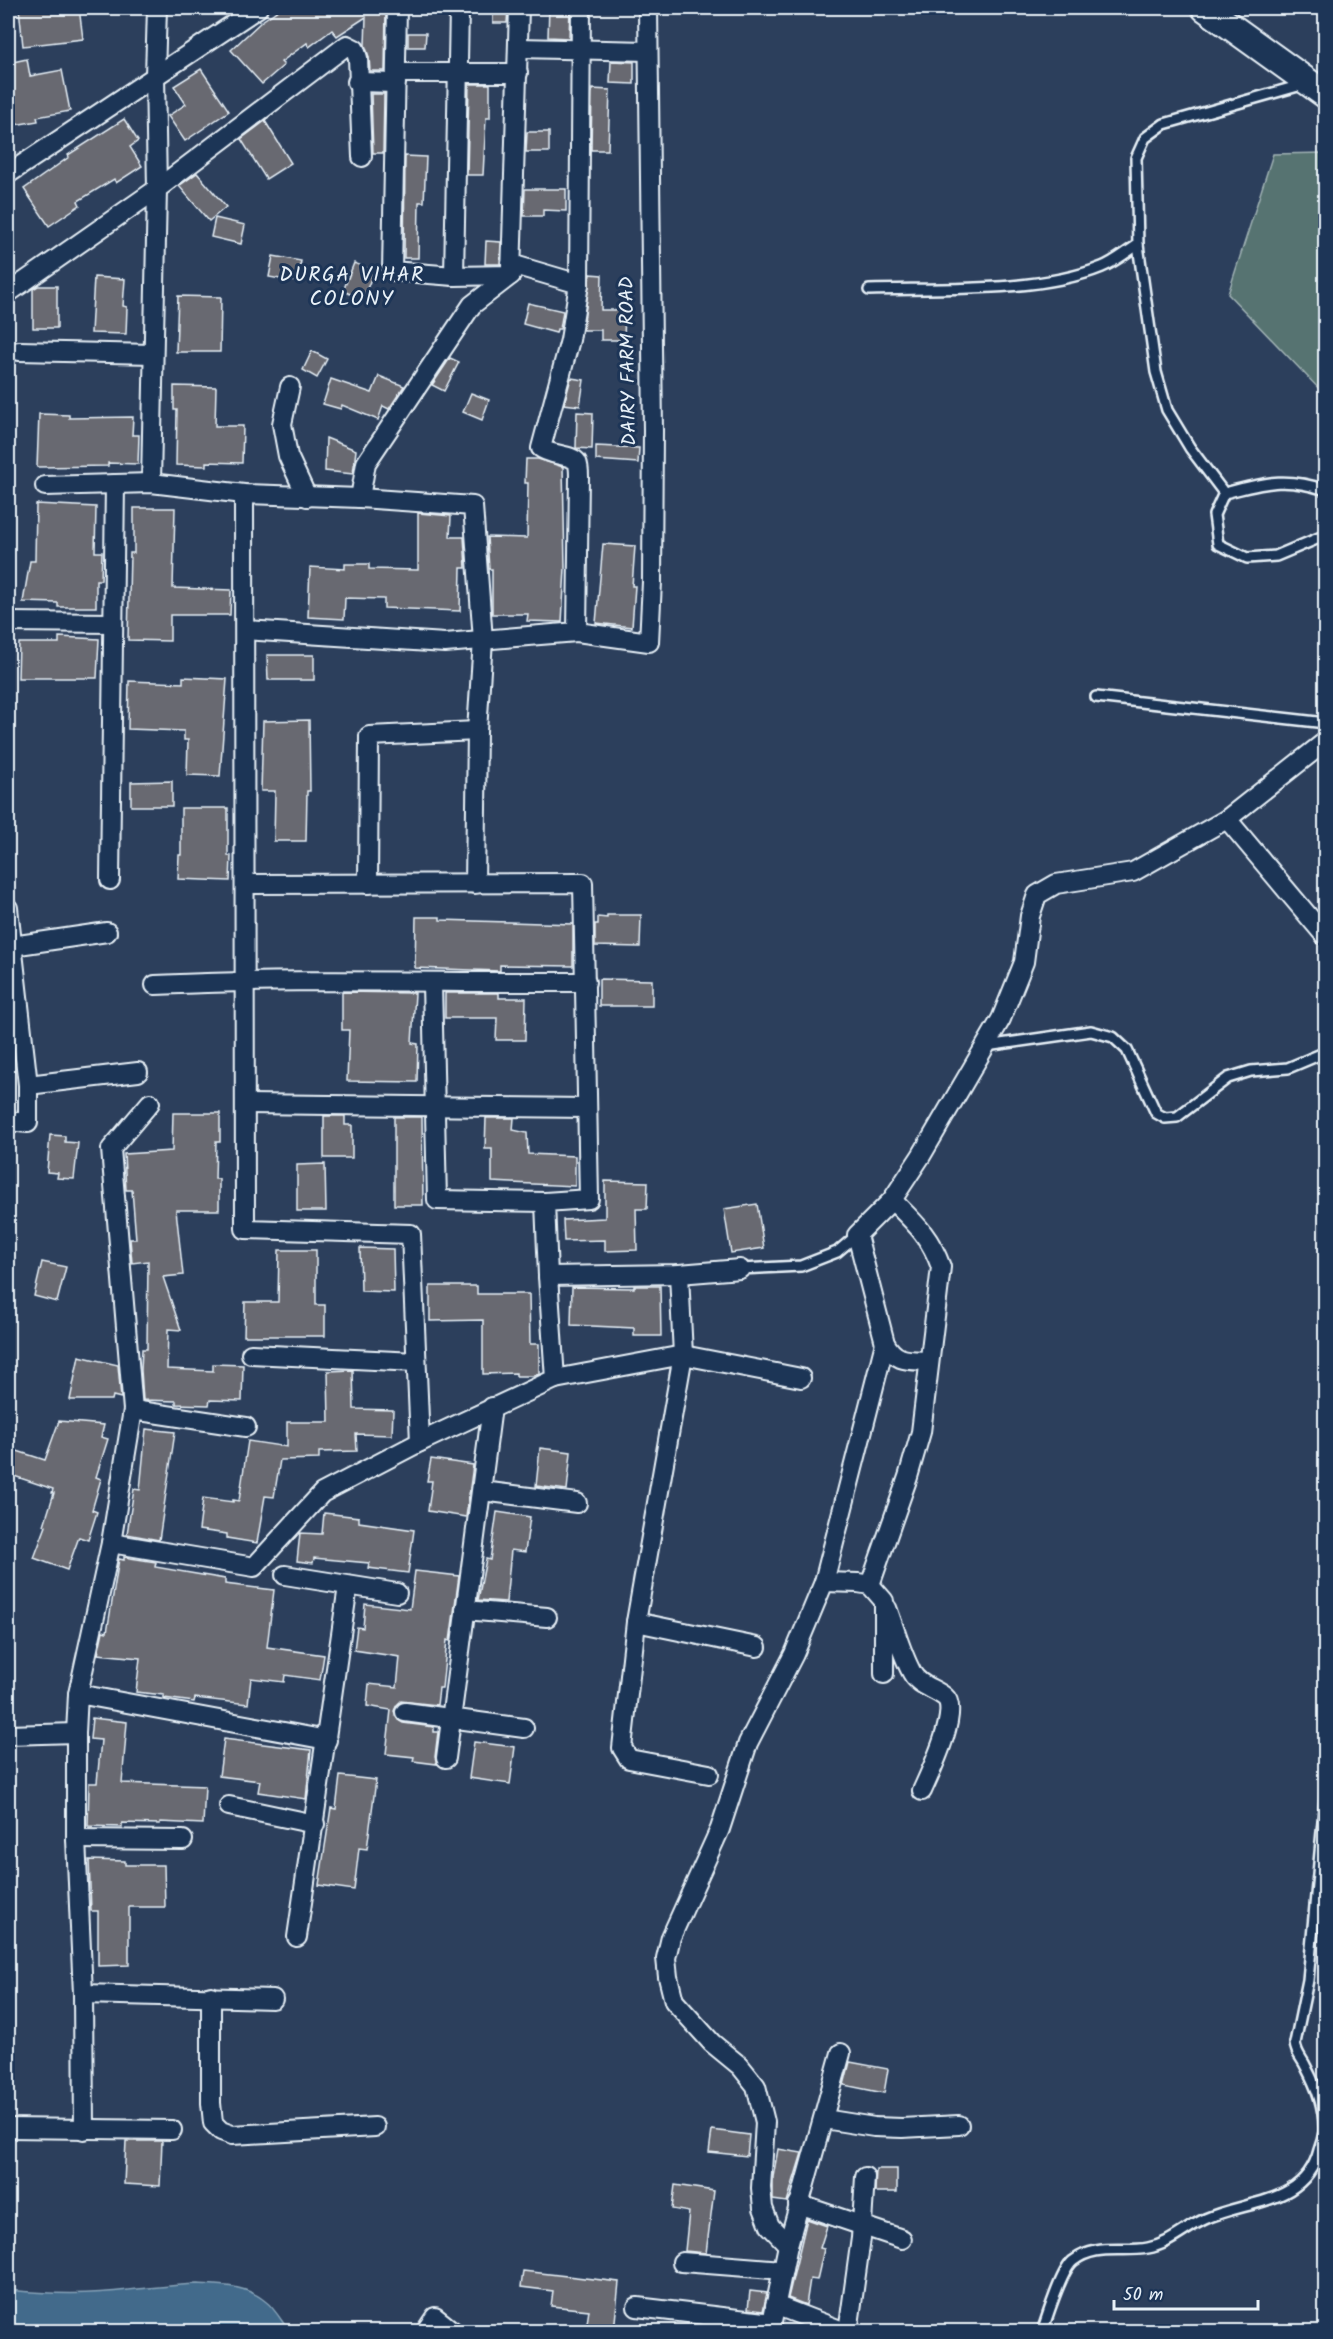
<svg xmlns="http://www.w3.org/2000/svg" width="1333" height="2339" font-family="Kalam,sans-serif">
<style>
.green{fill:#577371;stroke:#a0b2b4;stroke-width:1.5}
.water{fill:#436b8b;stroke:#85a1b7;stroke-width:1.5}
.building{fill:#686971;stroke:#e8f1f8;stroke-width:1.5}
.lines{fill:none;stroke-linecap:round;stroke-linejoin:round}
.lane-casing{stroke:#e8f1f8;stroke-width:14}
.street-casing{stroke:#e8f1f8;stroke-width:22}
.secondary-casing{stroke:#e8f1f8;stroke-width:30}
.lane{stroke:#1d3557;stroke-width:9}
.street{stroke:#1d3557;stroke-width:18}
.secondary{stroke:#1d3557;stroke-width:26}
.labels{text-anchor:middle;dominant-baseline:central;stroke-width:6;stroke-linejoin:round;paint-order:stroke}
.street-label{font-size:20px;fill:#e8f1f8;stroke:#1d3557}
.neighbourhood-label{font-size:21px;letter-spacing:1.5px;fill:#e8f1f8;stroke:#1d3557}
</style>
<rect width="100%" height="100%" fill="#2c3f5c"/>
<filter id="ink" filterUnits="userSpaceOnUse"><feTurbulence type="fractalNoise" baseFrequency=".0167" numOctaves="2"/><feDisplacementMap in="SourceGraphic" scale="12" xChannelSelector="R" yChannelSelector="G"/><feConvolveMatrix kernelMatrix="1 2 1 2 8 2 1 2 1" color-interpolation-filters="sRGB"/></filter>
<g filter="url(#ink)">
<polygon class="green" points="1325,153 1326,153 1325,395 1228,294 1273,154"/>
<path class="water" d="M197,2284C221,2285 246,2285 265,2301C275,2308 282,2322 289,2331H8V2290C47,2294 88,2295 128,2290C151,2288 173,2285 197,2284Z"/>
<g class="building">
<polygon points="19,8 79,8 83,39 23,46"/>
<polygon points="281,8 386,8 385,71 370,71 369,57 365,45 366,17 337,36 332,30 309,47 307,43 281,62 284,65 262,84 231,50 262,21"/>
<polygon points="493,8 508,8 507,23 493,23"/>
<polygon points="549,8 570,8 569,38 548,37"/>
<polygon points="408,33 426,33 425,47 408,47"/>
<polygon points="27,59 30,76 62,70 70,111 37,117 38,121 8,126 8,63"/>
<polygon points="611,61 634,62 634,84 610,83"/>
<polygon points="201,69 229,111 185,141 168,116 186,104 174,86"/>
<polygon points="469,84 490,84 490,118 486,118 483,175 467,175"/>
<polygon points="592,89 610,90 608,150 591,150"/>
<polygon points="371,94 384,94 383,153 373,153"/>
<polygon points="124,119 138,141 130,147 142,166 116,183 114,179 78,201 80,205 49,226 24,189 69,157 68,155"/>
<polygon points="265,121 291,163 266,179 241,139"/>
<polygon points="527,132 549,132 549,152 526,152"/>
<polygon points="405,156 426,157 424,202 419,202 418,258 404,258"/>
<polygon points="197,173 226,207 209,221 179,186"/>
<polygon points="525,189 566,189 566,211 543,210 543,216 524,216"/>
<polygon points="215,218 245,225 241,244 211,237"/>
<polygon points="486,241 501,242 500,264 485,264"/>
<polygon points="273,256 301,261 297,282 269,277"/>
<polygon points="354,263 374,271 363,299 343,291"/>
<polygon points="590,274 602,275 601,310 625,310 624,340 601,340 601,330 583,330"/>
<polygon points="94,277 125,279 123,306 127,307 126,334 91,333"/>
<polygon points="38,286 57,286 57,328 33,328 33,289"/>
<polygon points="178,296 221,297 220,352 176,352"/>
<polygon points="528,303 563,311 560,329 557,329 556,333 523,324"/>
<polygon points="312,351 327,359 317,378 303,370"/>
<polygon points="450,358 459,362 444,391 432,385"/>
<polygon points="379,376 404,386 389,409 383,406 378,420 342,405 341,409 323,404 331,379 372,393"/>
<polygon points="571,378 584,380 580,406 564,404"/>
<polygon points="174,386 216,387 215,426 243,426 242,463 206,462 206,466 176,465 177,410 174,410"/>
<polygon points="471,393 489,400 482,420 463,412"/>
<polygon points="577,412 593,413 592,449 576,448"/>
<polygon points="39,414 69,415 69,418 133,417 132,435 139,435 138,464 108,463 108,466 37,467"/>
<polygon points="326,438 356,450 353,474 325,471"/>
<polygon points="596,446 639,448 638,463 596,460"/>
<polygon points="526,459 538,459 563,467 565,568 562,622 527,621 528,614 492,614 492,569 489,569 487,537 527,538 528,483 525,483"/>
<polygon points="36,504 96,507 95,552 102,552 101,580 96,580 96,607 58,607 58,603 23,602 30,561 35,561"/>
<polygon points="134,508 175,508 173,588 231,590 230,615 170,615 170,641 128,640 130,553 134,553"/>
<polygon points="418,513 451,516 450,537 464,537 466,568 461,568 460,611 384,608 384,599 345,598 344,619 308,617 310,567 345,569 345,564 369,564 369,569 418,570"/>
<polygon points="603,544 635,546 632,586 635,586 632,627 596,623"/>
<polygon points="59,637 99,639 97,678 18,678 19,643 59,643"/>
<polygon points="267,655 314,655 314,680 268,680"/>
<polygon points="183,677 227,679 220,776 187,775 188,740 184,740 184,731 128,729 129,681 183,683"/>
<polygon points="309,720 310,791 307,791 306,841 274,841 275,791 261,791 263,721"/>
<polygon points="172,781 172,806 131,806 131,782"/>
<polygon points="181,808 228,808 228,856 231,856 230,881 178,879 179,855 181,855"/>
<polygon points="607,915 641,915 640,947 595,946 595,924 598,924 598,917 607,918"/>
<polygon points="416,917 440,917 440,920 573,924 573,966 500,965 500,971 415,968"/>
<polygon points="599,979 652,980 652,1006 599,1006"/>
<polygon points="342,992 415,993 412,1043 418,1044 417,1082 347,1081 349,1030 342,1030"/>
<polygon points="445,993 499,993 499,998 526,998 525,1040 496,1040 497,1018 445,1018"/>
<polygon points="173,1113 220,1113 220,1142 216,1142 215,1179 219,1179 219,1210 176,1210 183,1275 163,1277 181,1330 168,1329 167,1369 213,1371 213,1364 243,1365 242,1401 210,1400 209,1405 176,1404 176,1401 143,1400 141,1370 142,1349 147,1349 148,1261 132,1263 130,1239 136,1239 132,1190 126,1190 124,1154 172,1151"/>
<polygon points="324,1116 345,1116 345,1125 352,1125 352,1158 324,1158"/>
<polygon points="394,1117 422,1117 423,1205 394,1205"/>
<polygon points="486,1118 514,1118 513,1130 527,1133 528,1154 575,1156 575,1186 492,1182 492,1149 485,1149"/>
<polygon points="50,1135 65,1136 65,1142 78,1143 74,1179 57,1178 58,1173 47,1172"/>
<polygon points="325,1164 326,1211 297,1211 297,1165"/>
<polygon points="605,1181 648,1182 647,1209 636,1209 637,1250 605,1251 605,1240 564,1241 563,1220 605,1218"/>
<polygon points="757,1204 764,1248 731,1253 724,1209"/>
<polygon points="360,1248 393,1249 394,1292 361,1291"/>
<polygon points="279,1250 316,1250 316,1305 325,1305 325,1336 244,1336 245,1302 278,1302"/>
<polygon points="42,1262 66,1267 57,1302 34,1296"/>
<polygon points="430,1286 477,1286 477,1294 529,1294 530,1344 539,1344 539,1374 534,1376 516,1376 516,1373 483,1374 483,1320 430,1321"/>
<polygon points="634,1286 660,1286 661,1336 634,1336 634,1328 571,1325 572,1287 634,1288"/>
<polygon points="79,1356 118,1365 121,1398 113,1396 112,1400 70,1400"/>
<polygon points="353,1370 354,1409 393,1410 392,1435 356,1434 357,1451 319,1452 319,1459 280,1460 274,1497 265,1496 257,1543 227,1538 227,1534 199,1530 203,1498 233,1502 233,1500 239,1501 248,1441 287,1447 287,1422 329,1422 328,1371"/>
<polygon points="59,1421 104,1425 101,1437 108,1439 96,1477 101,1479 92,1510 97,1512 88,1540 79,1537 67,1570 34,1558 46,1526 44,1525 54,1493 52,1493 53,1489 8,1474 8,1448 45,1460"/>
<polygon points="146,1429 175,1432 159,1540 127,1534 134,1489 140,1490"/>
<polygon points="540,1448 571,1452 567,1490 536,1486"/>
<polygon points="431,1459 473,1465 466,1517 428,1511 432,1481 427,1481"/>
<polygon points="497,1512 530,1517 525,1552 511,1550 506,1602 478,1600 486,1559 490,1560"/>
<polygon points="324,1513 359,1517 359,1522 414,1530 408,1573 368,1568 369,1563 314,1558 313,1563 297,1561 300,1533 322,1534"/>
<polygon points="124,1557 156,1562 155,1567 225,1579 225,1584 274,1590 267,1647 324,1655 320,1680 285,1675 284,1682 251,1678 248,1704 195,1698 194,1702 164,1698 164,1695 136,1692 140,1658 98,1654 103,1631 107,1632 119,1559 124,1560"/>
<polygon points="415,1571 459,1576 450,1641 447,1640 442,1688 439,1688 437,1705 401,1701 397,1705 394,1711 398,1720 403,1723 434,1727 434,1732 438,1732 435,1757 437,1764 413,1761 414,1757 386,1754 391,1710 367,1706 369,1684 397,1687 400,1657 354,1650 357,1627 363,1628 365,1604 410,1609"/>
<polygon points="92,1718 127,1722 122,1783 205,1786 203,1824 160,1822 160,1824 122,1823 122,1827 88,1826 89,1783 97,1783 101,1740 90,1739"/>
<polygon points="224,1739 311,1750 306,1799 258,1792 260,1781 219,1776"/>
<polygon points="474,1742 515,1747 510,1784 469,1778"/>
<polygon points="340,1776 376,1780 367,1849 359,1848 354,1890 319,1885 331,1808 336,1809"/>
<polygon points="89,1860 125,1861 125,1865 164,1865 165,1907 129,1907 129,1965 98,1966 98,1911 91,1911"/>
<polygon points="850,2062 888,2069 884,2093 844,2085"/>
<polygon points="712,2130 749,2135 747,2156 709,2152"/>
<polygon points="126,2141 162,2141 160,2186 124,2184"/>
<polygon points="778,2149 802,2153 787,2202 773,2200 773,2177"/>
<polygon points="876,2169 897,2169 897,2192 875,2192"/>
<polygon points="675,2185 714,2191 706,2253 685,2251 689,2212 672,2209"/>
<polygon points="807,2219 827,2226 820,2248 824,2249 817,2280 810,2279 806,2305 788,2298"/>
<polygon points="523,2271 619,2282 614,2331 586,2330 589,2310 551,2306 553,2291 521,2287"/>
<polygon points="750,2291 767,2293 763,2311 748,2309"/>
</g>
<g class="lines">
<defs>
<g id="lane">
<polyline points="1138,245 1156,372 1167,410 1190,448 1224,493"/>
<path d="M869,290C938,288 1039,293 1102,267C1115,262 1126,252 1138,245L1136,158L1145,138L1164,124L1305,84"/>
<path d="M1326,490C1284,476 1265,483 1224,493L1214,515L1218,544L1247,558L1276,556L1326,535"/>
<polyline points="1096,697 1326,723"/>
<polyline points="986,1046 1091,1031 1113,1037 1127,1050 1156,1113 1165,1118 1177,1117 1228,1078 1251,1071 1288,1068 1326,1052"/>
<polyline points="740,1269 801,1266 837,1252 857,1235"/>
<path d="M1042,2332C1048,2315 1061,2271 1073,2261C1096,2243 1122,2253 1148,2248C1170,2244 1185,2228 1205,2219C1247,2200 1305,2205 1319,2150C1321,2145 1323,2138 1324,2132C1325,2108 1317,2088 1306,2067C1302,2058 1296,2054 1295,2043L1308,1980L1326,1789"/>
</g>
<g id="street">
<polyline points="397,8 392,271 454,276 511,275 519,8"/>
<polyline points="519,48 648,51"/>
<polyline points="396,73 518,73"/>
<polyline points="357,82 396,83"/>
<polyline points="8,174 258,8"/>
<polyline points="511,264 579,284"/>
<polyline points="454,276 459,8"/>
<polyline points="8,293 157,189 347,45 355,49 358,58 362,157"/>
<polyline points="19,351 153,354"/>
<polyline points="290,387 282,424 288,456 307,497"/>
<polyline points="151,483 157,189 155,75 157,8"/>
<polyline points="45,486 151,483 244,494 360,498 473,506 483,640 477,731 475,884"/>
<polyline points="244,494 245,1229 411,1234 420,1442"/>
<polyline points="360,498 366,463 472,305 511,275"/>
<polyline points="8,622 113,623"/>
<path d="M245,630L445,643L577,632L579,477C579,473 579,466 577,462C573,455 549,455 541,448L570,340L579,284L581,8"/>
<polyline points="577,632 649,642 652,582 653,431 648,8"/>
<polyline points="1227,819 1326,741"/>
<polyline points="110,880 115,484"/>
<polyline points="368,884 369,736 477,731"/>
<polyline points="8,908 28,1085 28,1123 8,1121"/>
<polyline points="12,946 107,932"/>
<polyline points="432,983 437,1200 545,1202"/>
<path d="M155,985C298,978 442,983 586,982"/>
<polyline points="28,1085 138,1072"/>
<polyline points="246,1104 587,1108"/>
<polyline points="679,1274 683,1355 636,1622 622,1748 629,1759 709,1774"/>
<polyline points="548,1276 679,1274 740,1269"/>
<polyline points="251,1354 416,1362"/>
<path d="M929,1361C909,1360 896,1363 885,1343L857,1235L892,1200L921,1156L1001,1019L1024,962L1030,916L1037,895L1056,884L1133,872L1227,819L1326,937"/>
<polyline points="555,1379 683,1355 801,1378"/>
<polyline points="133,1410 246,1427"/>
<polyline points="482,1491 577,1503"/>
<polyline points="111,1543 254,1567 322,1493 420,1442 555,1379 548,1276 545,1202 589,1199 583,883 246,884"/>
<polyline points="285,1575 397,1593"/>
<polyline points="824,1582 885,1343"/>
<path d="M870,1585L908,1477L921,1432L941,1267C930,1236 915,1223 892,1200"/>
<path d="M887,1608C895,1629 901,1653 912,1673C919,1686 934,1688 945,1697C961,1710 929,1775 922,1791"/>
<polyline points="465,1610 547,1617"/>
<polyline points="636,1622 757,1647"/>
<polyline points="78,1694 327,1740"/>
<polyline points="405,1712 524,1728"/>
<polyline points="8,1735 76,1733"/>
<polyline points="446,1758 492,1407"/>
<polyline points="229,1806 315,1824"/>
<polyline points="76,1839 183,1840"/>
<polyline points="297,1937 348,1586"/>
<polyline points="83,1994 273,1999"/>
<polyline points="211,1996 211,2103 213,2123 221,2131 232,2135 375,2127"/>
<polyline points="824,2119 874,2127 902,2128 959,2125"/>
<polyline points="8,2128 172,2130"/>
<polyline points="84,2130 83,1994 76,1839 76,1733 78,1694 111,1543 133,1410 111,1149 150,1103"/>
<polyline points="798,2204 902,2239"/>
<polyline points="788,2245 770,2226 763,2208 761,2188 765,2122 756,2086 740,2066 712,2043 674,2001 668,1977 666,1958 671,1937 720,1829 748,1743 794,1654 824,1582 858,1583 870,1585 884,1601 884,1674"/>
<polyline points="682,2262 783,2270"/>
<polyline points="775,2305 845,2332"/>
<polyline points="637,2307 772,2323"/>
<polyline points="425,2332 435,2317 454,2332"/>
<polyline points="770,2332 788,2245 841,2053"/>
<polyline points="848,2332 861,2238 865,2177"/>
</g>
<polyline id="secondary" points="1205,8 1326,95"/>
</defs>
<use href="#lane" class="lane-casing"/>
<use href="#street" class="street-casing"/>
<use href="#secondary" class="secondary-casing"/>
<use href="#lane" class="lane"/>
<use href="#street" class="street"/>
<use href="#secondary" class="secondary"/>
</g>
</g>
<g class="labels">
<g class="street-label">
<text transform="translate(629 361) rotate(-91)">DAIRY FARM ROAD</text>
</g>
<g class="neighbourhood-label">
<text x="352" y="275">DURGA VIHAR<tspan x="352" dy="24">COLONY</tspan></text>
</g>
</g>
<rect width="1333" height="2339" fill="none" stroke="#1d3557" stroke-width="30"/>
<rect x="15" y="15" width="1303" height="2309" fill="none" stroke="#e8f1f8" stroke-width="2" filter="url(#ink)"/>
<path d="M1114 2300v9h144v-9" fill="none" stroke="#e8f1f8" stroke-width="3"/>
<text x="1123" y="2300" font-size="18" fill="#e8f1f8" stroke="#1d3557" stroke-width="4.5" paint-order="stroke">50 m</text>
</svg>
